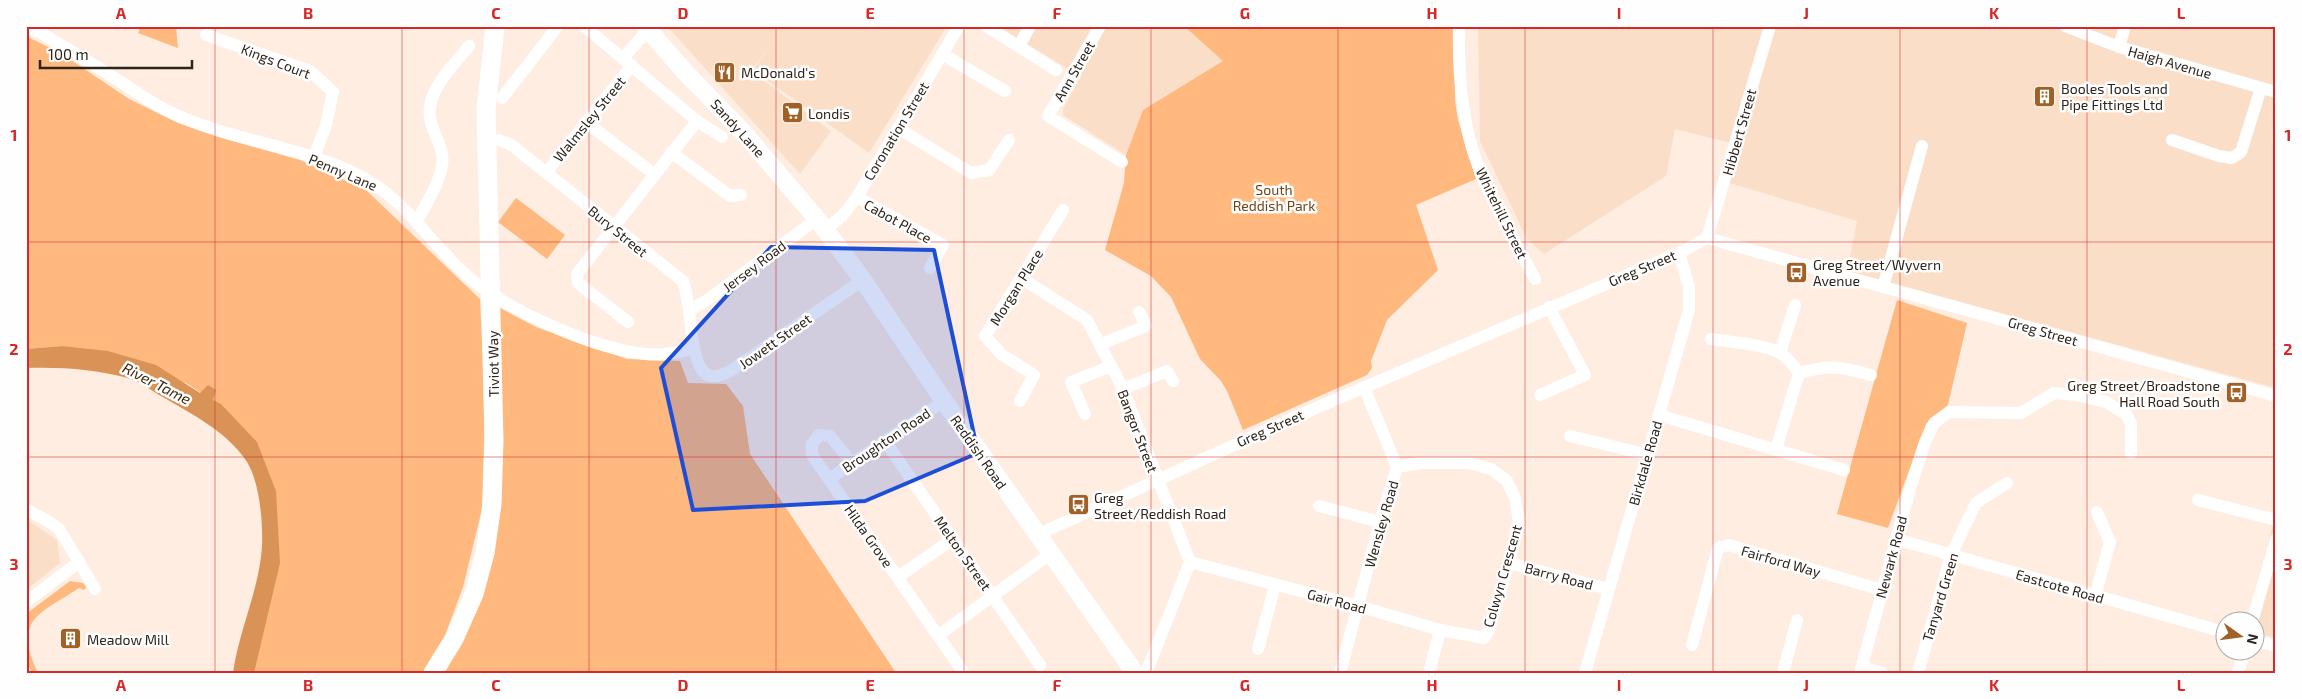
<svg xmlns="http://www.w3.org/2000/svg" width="2302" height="699" font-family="'Exo 2',sans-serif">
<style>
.built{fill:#fadec8}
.green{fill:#ffb87d}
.water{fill:#d99357}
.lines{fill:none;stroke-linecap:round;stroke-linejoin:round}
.minor{stroke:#fff;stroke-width:12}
.secondary{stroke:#fff;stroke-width:18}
.primary{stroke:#fff;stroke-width:19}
.marked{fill:#1d4ed8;fill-opacity:0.2;stroke:#1d4ed8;stroke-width:4;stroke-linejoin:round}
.grid{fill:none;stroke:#d62828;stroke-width:1;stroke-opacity:0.55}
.labels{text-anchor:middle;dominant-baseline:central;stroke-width:5;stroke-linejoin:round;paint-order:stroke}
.street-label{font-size:14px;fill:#2e241b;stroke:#fefefe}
.poi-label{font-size:14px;fill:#2e241b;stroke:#fefefe;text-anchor:start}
.park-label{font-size:14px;fill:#734417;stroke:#fefefe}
.water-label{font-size:15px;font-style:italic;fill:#42260b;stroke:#fefefe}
.neatline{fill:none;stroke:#d62828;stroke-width:2}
.grid-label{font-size:16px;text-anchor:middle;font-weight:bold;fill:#d62828}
</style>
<rect width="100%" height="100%" fill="#feede0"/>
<g class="built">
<polygon points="667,26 947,26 869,153 753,70 773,42 751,71 831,131 800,174"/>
<polygon points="998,26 1184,26 1223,61 1143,110 1126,155 1063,115 1063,109 1081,77"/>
<polygon points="1478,26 2276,26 2276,388 1847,271 1857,221 1726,182 1731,143 1675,129 1666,176 1544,254 1527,239 1480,141"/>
<polygon points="2276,515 2276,638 2255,632 2254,622 2246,622"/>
<polygon points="26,519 57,540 60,563 26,590"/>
</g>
<g class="green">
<polygon points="141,26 176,26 178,48 138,33"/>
<polygon points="1184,26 1454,26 1455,101 1458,120 1476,179 1416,205 1438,270 1387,320 1371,361 1372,368 1367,375 1243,430 1227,391 1221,381 1200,359 1171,297 1151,276 1105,250 1124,183 1126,155 1143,110 1223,61"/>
<polygon points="26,36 62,54 129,99 178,123 222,138 300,160 366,190 480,299 485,407 482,509 463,587 443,641 425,673 254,673 276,491 212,400 186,383 62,346 26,349"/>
<polygon points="516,198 565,235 547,259 498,222"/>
<polygon points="1897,300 1967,323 1948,405 1926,424 1888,528 1837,514"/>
<polygon points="498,307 536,327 627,359 680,361 688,383 726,384 743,406 750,454 896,673 442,673 460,642 502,420 501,352"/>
<path d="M70,581L83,583L86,587L84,590L79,588C38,615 13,619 38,673H32L26,660V614Z"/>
</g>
<path class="water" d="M62,346L108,351L156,365L200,393L208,385L216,390L213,400L221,404L257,442L276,491L280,563L254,673H233C239,630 259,590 262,547C263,523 260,483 247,462C227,431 191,414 161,396C152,391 141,382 131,379C96,369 62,367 26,368V349Z"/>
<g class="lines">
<g class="minor">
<polyline points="584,26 697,121 722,137"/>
<polyline points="986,26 1056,70"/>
<polyline points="1100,26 1048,116 1122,162"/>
<path d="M1459,26C1458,71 1461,120 1477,163C1492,203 1515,241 1535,279"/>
<polyline points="2065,26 2119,47 2276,92"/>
<path d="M26,27L41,33C68,49 94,65 121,82C137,93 155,105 172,113C232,141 300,146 358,175C404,197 428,241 465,274C504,309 593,349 646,354C662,356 679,352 694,349"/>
<polyline points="206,35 310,71 333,92 326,125 314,157"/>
<polyline points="1019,46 1030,26"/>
<polyline points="2119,47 2125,26"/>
<polyline points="942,54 1005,91"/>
<polyline points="623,58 648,30"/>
<polyline points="502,98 558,26"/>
<polyline points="587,123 654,174"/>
<polyline points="898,128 971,173 989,170 1009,140"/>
<path d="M499,140L510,144L683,281C692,306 689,351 702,370C709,380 721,376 730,371L863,280"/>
<polyline points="2172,140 2219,156 2232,158 2241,152 2261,88"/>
<polyline points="671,152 730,196 741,195"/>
<polyline points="546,173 632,65"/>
<polyline points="857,197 943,245 930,268"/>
<path d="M417,221C426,204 446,174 442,154C439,137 427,125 430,106C434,83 455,64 469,46"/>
<polyline points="825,230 842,216 857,197 959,26"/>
<polyline points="1707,238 1770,26"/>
<polyline points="1021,278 1087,320 1123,389 1190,562 1146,673"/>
<polyline points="1883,287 1922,146"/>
<polyline points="690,310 706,301 817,219"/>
<polyline points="628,322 578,283 577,274 697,121"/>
<path d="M1711,339C1731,342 1762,344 1780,353C1788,358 1794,366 1799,373L1776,449"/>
<polyline points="1101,344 1146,326 1139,312"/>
<polyline points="1780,353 1795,305"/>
<path d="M1799,373C1832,364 1839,367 1871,375"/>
<polyline points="1123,389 1167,371 1173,381"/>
<polyline points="1540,395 1585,375 1549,307"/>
<polyline points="1020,401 1034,375 1001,354 985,336 1063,210"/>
<polyline points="1085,414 1071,382 1111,366"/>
<polyline points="1659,415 1844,470"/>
<polyline points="1570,436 1649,455"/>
<polyline points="885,441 1040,665"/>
<polyline points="852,463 830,436 819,435 812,444 812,455 964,673"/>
<polyline points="829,479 944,401"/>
<polyline points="2198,500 2276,520"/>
<polyline points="1319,506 1380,522"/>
<polyline points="26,509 51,523 59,529 79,562 26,602"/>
<polyline points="1037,535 1309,411 1679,253 1707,238 2276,396"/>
<polyline points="1896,539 2224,632"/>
<polyline points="79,562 95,589"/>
<polyline points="1190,562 1358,606 1440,630 1484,638 1489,630 1509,563 1519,522 1515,498 1507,481 1491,469 1469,463 1421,463 1397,467"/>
<polyline points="1509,563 1608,589"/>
<polyline points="898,577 953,539"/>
<polyline points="2095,596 2110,542 2097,512"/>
<polyline points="2252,622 2276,539"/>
<polyline points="939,635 1050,554"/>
<polyline points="2254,640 2276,646"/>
<polyline points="1692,645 1718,548 1729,545 1882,590"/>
<polyline points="1258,649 1275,585"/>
<polyline points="1862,667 1882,673"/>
<polyline points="1340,673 1380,522 1397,467 1364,387"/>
<polyline points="1429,673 1440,630"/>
<polyline points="1585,673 1689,310 1689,287 1679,253"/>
<polyline points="1783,673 1797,620"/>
<polyline points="1860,673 1910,489 1925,442 1934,423 1949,412 2021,413 2054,393 2076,395 2106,402 2127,415 2131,424 2131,453"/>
<polyline points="1918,673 1951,555 1976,503 2007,483"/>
<polyline points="2238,673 2244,652"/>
</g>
<polyline class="secondary" points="645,26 684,71 743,132 817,219 863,280 944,401 1135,673"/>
<polyline class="primary" points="433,673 454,639 474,594 485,553 492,504 494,440 486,109 495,26"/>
</g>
<path class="marked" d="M771,247L934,250L978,453L865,501L693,510L661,368Z"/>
<path class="grid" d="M215,26V673M402,26V673M589,26V673M776,26V673M964,26V673M1151,26V673M1338,26V673M1525,26V673M1713,26V673M1900,26V673M2087,26V673M26,242H2276M26,457H2276"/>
<defs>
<symbol id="restaurant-square" viewBox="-11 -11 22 22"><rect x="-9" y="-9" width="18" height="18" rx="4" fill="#a06127" stroke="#fefefe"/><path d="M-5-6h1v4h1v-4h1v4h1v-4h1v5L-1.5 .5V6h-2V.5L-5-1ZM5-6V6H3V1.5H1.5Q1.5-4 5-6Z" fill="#fff"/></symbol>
<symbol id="building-square" viewBox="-11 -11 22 22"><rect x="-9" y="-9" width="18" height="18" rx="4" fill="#a06127" stroke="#fefefe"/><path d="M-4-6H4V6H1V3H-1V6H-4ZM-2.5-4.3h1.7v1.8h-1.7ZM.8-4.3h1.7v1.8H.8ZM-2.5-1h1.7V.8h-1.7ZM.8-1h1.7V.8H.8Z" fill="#fff"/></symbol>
<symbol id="supermarket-square" viewBox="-11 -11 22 22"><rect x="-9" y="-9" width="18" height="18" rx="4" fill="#a06127" stroke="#fefefe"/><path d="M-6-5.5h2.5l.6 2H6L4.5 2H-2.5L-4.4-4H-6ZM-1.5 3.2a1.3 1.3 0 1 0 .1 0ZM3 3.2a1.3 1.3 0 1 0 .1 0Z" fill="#fff"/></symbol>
<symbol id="bus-square" viewBox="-11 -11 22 22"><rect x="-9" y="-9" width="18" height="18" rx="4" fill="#a06127" stroke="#fefefe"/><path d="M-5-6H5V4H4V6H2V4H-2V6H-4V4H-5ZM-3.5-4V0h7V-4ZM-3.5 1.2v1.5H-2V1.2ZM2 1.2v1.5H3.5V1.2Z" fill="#fff"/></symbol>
</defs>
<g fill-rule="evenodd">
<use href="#restaurant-square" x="712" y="60" width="25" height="25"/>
<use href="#building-square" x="2032" y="84" width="25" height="25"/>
<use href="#supermarket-square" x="780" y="100" width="25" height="25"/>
<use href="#bus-square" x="1784" y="260" width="25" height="25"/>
<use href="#bus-square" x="2224" y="380" width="25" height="25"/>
<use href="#bus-square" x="1066" y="492" width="25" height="25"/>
<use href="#building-square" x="58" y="626" width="25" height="25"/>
</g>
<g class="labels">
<g class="street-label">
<text transform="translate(276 61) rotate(21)">Kings Court</text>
<text transform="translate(2170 62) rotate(16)">Haigh Avenue</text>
<text transform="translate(1074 71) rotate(-60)">Ann Street</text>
<text transform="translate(589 119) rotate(-51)">Walmsley Street</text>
<text transform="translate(738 128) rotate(48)">Sandy Lane</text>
<text transform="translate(896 131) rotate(-59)">Coronation Street</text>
<text transform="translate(1739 132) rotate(-74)">Hibbert Street</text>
<text transform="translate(343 172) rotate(23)">Penny Lane</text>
<text transform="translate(1502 213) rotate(64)">Whitehill Street</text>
<text transform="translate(898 221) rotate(29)">Cabot Place</text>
<text transform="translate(618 231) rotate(39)">Bury Street</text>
<text transform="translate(754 266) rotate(-37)">Jersey Road</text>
<text transform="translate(1642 268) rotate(-23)">Greg Street</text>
<text transform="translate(1016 287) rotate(-58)">Morgan Place</text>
<text transform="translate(2043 331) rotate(16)">Greg Street</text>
<text transform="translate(775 341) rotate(-35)">Jowett Street</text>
<text transform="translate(493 364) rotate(-91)">Tiviot Way</text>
<text transform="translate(1270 428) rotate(-24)">Greg Street</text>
<text transform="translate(1138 431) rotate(69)">Bangor Street</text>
<text transform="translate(886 440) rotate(-34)">Broughton Road</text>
<text transform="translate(979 452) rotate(55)">Reddish Road</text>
<text transform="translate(1645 463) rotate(-74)">Birkdale Road</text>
<text transform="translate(1381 524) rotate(-74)">Wensley Road</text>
<text transform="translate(869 536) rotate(55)">Hilda Grove</text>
<text transform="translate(963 553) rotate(55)">Melton Street</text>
<text transform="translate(1891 557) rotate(-75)">Newark Road</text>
<text transform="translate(1781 561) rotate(16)">Fairford Way</text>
<text transform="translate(1502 576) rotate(-74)">Colwyn Crescent</text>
<text transform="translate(1559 576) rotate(15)">Barry Road</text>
<text transform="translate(2060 586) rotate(16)">Eastcote Road</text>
<text transform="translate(1940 597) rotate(-73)">Tanyard Green</text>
<text transform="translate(1337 601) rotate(15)">Gair Road</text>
</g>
<g class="poi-label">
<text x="741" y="72">McDonald's</text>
<text x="2061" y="88">Booles Tools and<tspan x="2061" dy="16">Pipe Fittings Ltd</tspan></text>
<text x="808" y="113">Londis</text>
<text x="1813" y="264">Greg Street/Wyvern<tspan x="1813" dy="16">Avenue</tspan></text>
<text x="2220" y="385" text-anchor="end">Greg Street/Broadstone<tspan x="2220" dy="16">Hall Road South</tspan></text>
<text x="1094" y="497">Greg<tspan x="1094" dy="16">Street/Reddish Road</tspan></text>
<text x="87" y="639">Meadow Mill</text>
</g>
<g class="park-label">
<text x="1274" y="189">South<tspan x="1274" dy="16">Reddish Park</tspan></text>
</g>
<g class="water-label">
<text transform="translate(157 383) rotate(27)">River Tame</text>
</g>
</g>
<rect width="2302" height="699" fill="none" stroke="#fefefe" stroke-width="55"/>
<g transform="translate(2240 636) rotate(104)"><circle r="24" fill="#fefefe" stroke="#aba7a3"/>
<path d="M0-4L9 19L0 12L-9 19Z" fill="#a06127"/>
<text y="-8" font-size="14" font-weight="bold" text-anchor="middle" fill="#2e241b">N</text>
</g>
<path d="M40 60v8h152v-8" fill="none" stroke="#2e241b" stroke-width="2.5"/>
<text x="48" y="60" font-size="15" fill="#2e241b" stroke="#fefefe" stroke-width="4" paint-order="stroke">100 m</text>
<rect x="28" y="28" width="2246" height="644" class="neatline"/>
<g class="grid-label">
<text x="121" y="19">A</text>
<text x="308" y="19">B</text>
<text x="496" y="19">C</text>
<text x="683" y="19">D</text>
<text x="870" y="19">E</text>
<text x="1057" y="19">F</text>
<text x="1245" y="19">G</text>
<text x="1432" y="19">H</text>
<text x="1619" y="19">I</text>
<text x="1806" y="19">J</text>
<text x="1994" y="19">K</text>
<text x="2181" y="19">L</text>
<text x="14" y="141">1</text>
<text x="2288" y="141">1</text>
<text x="14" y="355">2</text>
<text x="2288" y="355">2</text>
<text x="14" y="570">3</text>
<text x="2288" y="570">3</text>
<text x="121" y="691">A</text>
<text x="308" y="691">B</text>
<text x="496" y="691">C</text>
<text x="683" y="691">D</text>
<text x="870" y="691">E</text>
<text x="1057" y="691">F</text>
<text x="1245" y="691">G</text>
<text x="1432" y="691">H</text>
<text x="1619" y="691">I</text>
<text x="1806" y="691">J</text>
<text x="1994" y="691">K</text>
<text x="2181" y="691">L</text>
</g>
</svg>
